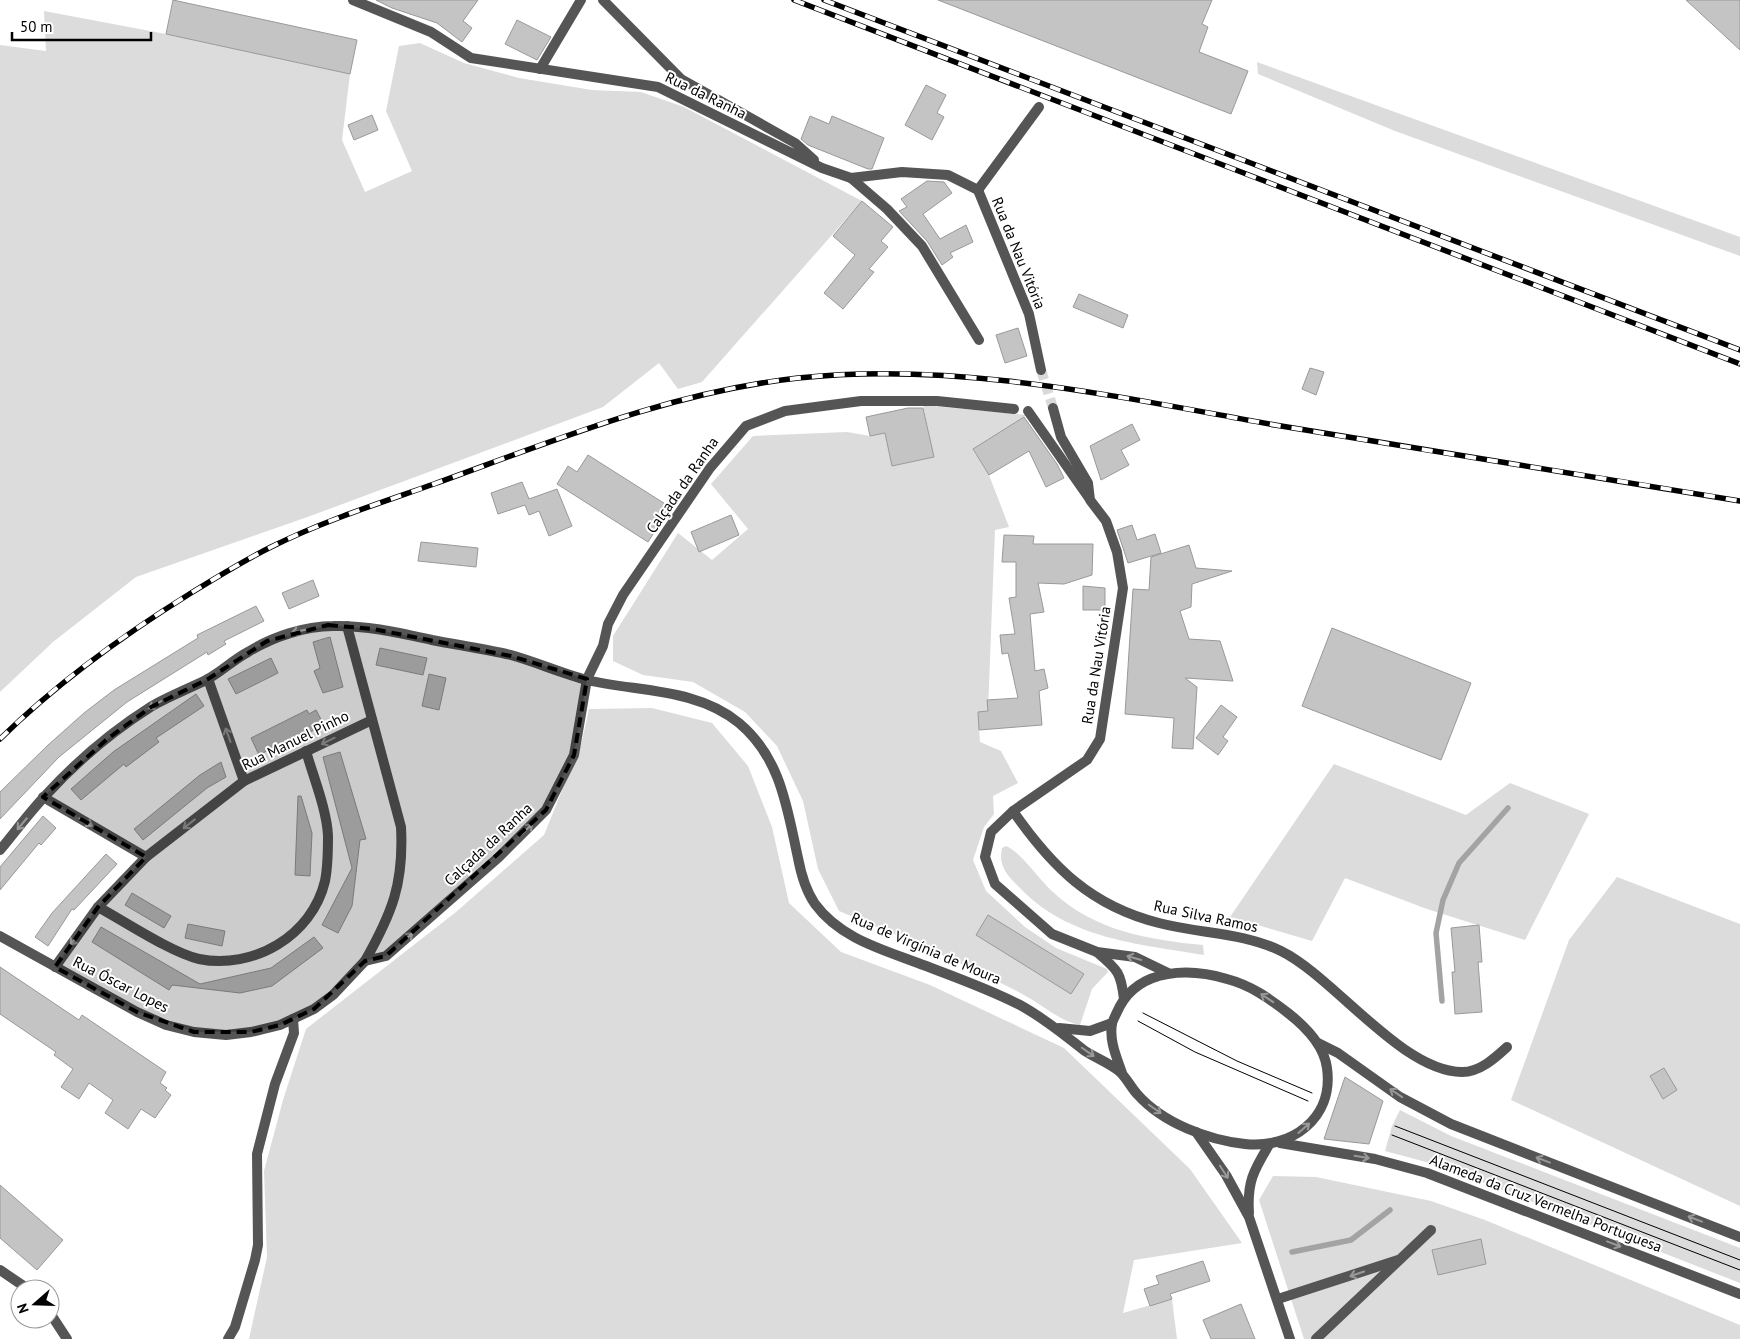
<svg xmlns="http://www.w3.org/2000/svg" width="1740" height="1339" font-family="'PT Sans',sans-serif">
<style>
.green{fill:#dcdcdc}
.lines{fill:none;stroke-linecap:round;stroke-linejoin:round}
.stream{stroke:#a3a3a3;stroke-width:5.5}
.building{fill:#c4c4c4;stroke:#999}
.minor-tunnel{stroke:#d9d9d9;stroke-width:10;stroke-dasharray:10 5;stroke-linecap:butt}
.minor{stroke:#555;stroke-width:10}
.tram{stroke:#000;stroke-width:1}
.rail-casing{stroke:#000;stroke-width:5.5}
.rail{stroke:#fff;stroke-width:4;stroke-dasharray:11;stroke-linecap:butt}
.oneway{stroke:#999}
.marked{fill:#000;fill-opacity:0.2;stroke:#000;stroke-width:4;stroke-dasharray:10 6;stroke-linejoin:round}
.labels{text-anchor:middle;dominant-baseline:central;stroke-width:4;stroke-linejoin:round;paint-order:stroke}
.street-label{font-size:15px;fill:#000;stroke:#fff}
</style>
<rect width="100%" height="100%" fill="#fff"/>
<g class="green">
<polygon points="44,11 166,34 350,74 342,140 365,192 412,171 386,111 399,46 420,43 464,63 519,78 592,90 641,92 684,107 862,201 702,382 678,389 659,363 603,407 313,515 136,577 53,642 0,692 0,45 46,51"/>
<polygon points="1257,62 1740,237 1740,256 1395,131 1258,74"/>
<path d="M923,405L1027,415L973,450L989,475L1009,527L995,530L988,711L978,713L980,742L1001,751L1018,783L993,796L994,814L984,827L973,860L986,891L1025,927L1056,948L1107,969L1108,972L1092,989L1080,1025C1059,1021 1043,1005 1024,995C964,963 901,937 839,911L818,869L803,801L777,746L745,712L693,682L643,675L613,661V636L678,533L712,560L748,529L711,484L753,436L847,432L870,436L885,433L893,466L934,457Z"/>
<polygon points="652,708 712,723 748,766 772,827 789,903 841,952 930,985 1064,1048 1190,1169 1242,1243 1134,1260 1123,1313 1172,1299 1177,1339 249,1339 267,1257 264,1171 283,1100 306,1029 456,912 544,835 582,741 589,709"/>
<polygon points="1334,764 1466,815 1510,783 1589,814 1525,940 1427,909 1345,878 1312,941 1230,917"/>
<path d="M1006,846C1020,851 1041,882 1053,892C1094,931 1150,940 1203,945L1204,955C1138,944 1068,939 1019,887C1007,875 998,866 1002,848Z"/>
<polygon points="1617,877 1740,924 1740,1206 1511,1100 1569,940"/>
<polygon points="1400,1110 1451,1136 1740,1248 1740,1283 1441,1166 1385,1151 1392,1126"/>
<polygon points="1273,1176 1316,1177 1431,1201 1485,1220 1740,1325 1740,1339 1304,1339 1259,1200"/>
</g>
<g class="lines">
<g class="stream">
<polyline points="1442,1001 1436,933 1443,900 1459,863 1508,808"/>
<polyline points="1292,1252 1351,1240 1390,1210"/>
</g>
</g>
<g class="building">
<polygon points="173,0 357,40 350,74 166,34"/>
<polygon points="376,0 478,0 463,21 472,28 462,42 437,23 392,8"/>
<polygon points="938,0 1212,0 1202,24 1208,27 1199,52 1248,71 1231,114"/>
<polygon points="1686,0 1740,0 1740,50"/>
<polygon points="517,20 551,37 537,60 505,44"/>
<polygon points="926,85 946,95 937,113 944,117 932,140 905,125"/>
<polygon points="372,115 378,130 354,140 348,125"/>
<polygon points="810,116 829,124 832,116 884,138 872,169 868,169 808,145 801,139"/>
<polygon points="927,181 944,182 952,193 923,214 940,239 966,225 973,242 950,253 953,257 942,265 927,241 899,211 907,207 901,199"/>
<polygon points="862,201 893,227 881,241 888,247 869,269 874,272 843,309 824,293 855,255 833,236"/>
<polygon points="1079,294 1128,315 1123,328 1073,307"/>
<polygon points="1018,328 1027,356 1005,363 996,335"/>
<polygon points="1310,368 1324,372 1316,395 1302,389"/>
<polygon points="908,408 923,408 934,457 892,466 885,433 870,436 866,417"/>
<polygon points="1024,417 1057,464 1064,478 1046,487 1029,451 989,475 973,449"/>
<polygon points="1132,424 1140,440 1121,450 1129,465 1101,480 1090,446"/>
<polygon points="588,455 670,507 648,542 557,484 568,466 577,472"/>
<polygon points="522,482 529,499 557,489 572,526 549,536 539,511 529,515 525,505 498,514 491,493"/>
<polygon points="731,515 739,535 699,552 691,532"/>
<polygon points="1132,525 1137,540 1155,534 1161,553 1128,563 1117,530"/>
<polygon points="1004,535 1034,536 1033,544 1093,544 1092,575 1064,584 1038,583 1044,612 1030,614 1035,671 1044,669 1048,688 1039,691 1042,725 979,730 978,712 988,711 987,700 1018,698 1008,653 1002,654 1000,635 1015,634 1009,598 1016,597 1016,562 1002,562"/>
<polygon points="421,542 478,548 476,567 418,561"/>
<polygon points="1189,545 1196,568 1232,571 1192,584 1191,607 1180,611 1189,639 1220,641 1233,681 1185,678 1197,687 1193,749 1172,748 1174,718 1125,714 1133,589 1149,590 1151,557"/>
<polygon points="313,580 319,596 289,609 282,593"/>
<polygon points="1083,586 1105,588 1105,610 1083,610"/>
<polygon points="256,606 264,621 224,641 226,644 208,655 207,652 127,702 59,757 0,819 0,792 47,746 84,713 114,690 198,638 197,635"/>
<polygon points="1332,628 1471,683 1441,760 1302,706"/>
<polygon points="330,637 343,687 323,693 314,671 320,668 313,642"/>
<polygon points="380,648 427,658 423,675 376,665"/>
<polygon points="271,658 278,673 236,694 228,679"/>
<polygon points="429,674 446,678 439,710 422,706"/>
<polygon points="196,694 204,706 156,738 159,742 126,767 124,764 81,800 71,789 113,752"/>
<polygon points="1221,705 1237,717 1223,737 1228,741 1218,755 1196,738"/>
<polygon points="307,710 309,714 316,710 324,725 308,733 307,730 259,755 251,738"/>
<polygon points="340,752 366,839 360,840 352,906 338,933 322,925 352,868 323,757"/>
<polygon points="221,762 226,777 207,788 143,840 134,829 200,775"/>
<polygon points="298,796 301,796 312,833 310,876 295,875"/>
<polygon points="43,816 56,828 41,845 39,843 0,890 0,867"/>
<polygon points="106,854 117,864 74,910 72,909 48,946 35,937 52,913"/>
<polygon points="132,893 171,916 164,928 125,905"/>
<polygon points="988,915 1084,974 1071,994 976,935"/>
<polygon points="188,924 225,931 222,946 185,938"/>
<polygon points="1479,925 1482,962 1478,962 1482,1012 1455,1014 1452,972 1455,972 1451,928"/>
<polygon points="101,927 200,984 271,968 314,937 323,948 272,986 240,993 172,985 169,990 92,942"/>
<polygon points="0,967 79,1020 82,1015 166,1072 160,1083 167,1088 165,1090 171,1095 155,1118 141,1109 128,1129 105,1113 113,1100 89,1083 79,1099 61,1087 73,1069 54,1055 56,1052 0,1014"/>
<polygon points="1664,1068 1677,1090 1663,1099 1650,1076"/>
<polygon points="1345,1077 1383,1101 1369,1144 1324,1139"/>
<polygon points="0,1185 63,1240 37,1270 0,1238"/>
<polygon points="1481,1239 1486,1264 1438,1275 1432,1250"/>
<polygon points="1203,1261 1210,1281 1170,1294 1172,1299 1150,1306 1144,1289 1159,1284 1156,1276"/>
<polygon points="1241,1304 1255,1339 1211,1339 1203,1320"/>
</g>
<g class="lines">
<polyline class="minor-tunnel" points="1041,370 1053,408"/>
<g class="minor">
<polyline points="353,0 431,32 471,58 658,87 822,168 851,178 902,172 948,175 978,190"/>
<polyline points="603,0 681,79 795,143 814,160"/>
<polyline points="540,69 581,0"/>
<polyline points="851,178 887,209 922,246 979,340"/>
<polyline points="978,190 1029,314 1041,370"/>
<polyline points="978,190 1039,107"/>
<polyline points="1053,408 1061,437 1088,483 1090,500 1106,521 1117,552 1123,588 1100,739 1087,760 1013,811 991,832 985,857 995,884 1052,934 1097,952 1135,957 1168,973"/>
<polyline points="1028,411 1089,498"/>
<path d="M347,626L401,827C404,884 392,913 365,961"/>
<polyline points="208,679 244,781"/>
<polyline points="43,797 146,857"/>
<path d="M1013,811C1052,867 1091,906 1159,923C1201,934 1242,932 1281,951C1334,977 1401,1071 1462,1072C1480,1072 1495,1058 1507,1047"/>
<path d="M0,850C15,832 29,813 45,796C75,763 114,730 152,706C169,696 188,689 206,680C221,672 233,660 248,652C272,637 305,626 333,626C366,625 400,633 432,640C458,645 485,649 511,655C536,662 561,673 587,680C638,692 697,688 739,723C781,758 787,808 798,858C801,874 806,891 815,904C840,938 881,949 918,963C952,976 987,988 1020,1005C1044,1018 1063,1034 1085,1051C1096,1058 1109,1063 1119,1071C1127,1078 1131,1088 1138,1095C1163,1123 1208,1140 1245,1144C1291,1149 1334,1119 1327,1068C1324,1045 1306,1027 1288,1013C1269,998 1250,985 1227,979C1190,968 1141,968 1120,1006C1119,1008 1112,1022 1112,1024C1109,1041 1117,1058 1122,1073"/>
<path d="M98,907C124,921 172,953 199,959C253,970 312,936 325,881C328,866 328,850 328,836C327,810 313,776 306,751"/>
<polyline points="0,936 137,1012 166,1025 194,1032 226,1035 251,1032 280,1025 314,1009 333,995 365,961 386,956 499,857 546,810 574,755 587,679 603,646 608,624 623,595 710,468 746,426 785,411 861,401 937,401 1014,409"/>
<path d="M1098,953C1118,970 1121,973 1124,999"/>
<polyline points="55,967 98,907 146,857 244,781 372,720"/>
<polyline points="1059,1028 1090,1031 1112,1023"/>
<polyline points="1318,1043 1338,1053 1400,1097 1451,1124 1740,1237"/>
<polyline points="1196,1132 1226,1175 1249,1217 1290,1339"/>
<polyline points="1280,1143 1375,1159 1427,1173 1740,1294"/>
<path d="M1249,1213C1247,1183 1253,1171 1269,1145"/>
<polyline points="0,1270 28,1289"/>
<polyline points="1278,1299 1398,1260"/>
<polyline points="50,1313 67,1339"/>
<polyline points="228,1339 235,1327 255,1260 258,1245 257,1154 275,1084 294,1033 293,1019"/>
<polyline points="1316,1339 1431,1230"/>
</g>
<g class="tram">
<polyline points="1143,1013 1237,1061 1312,1093"/>
<polyline points="1138,1021 1195,1052 1308,1101"/>
<polyline points="1395,1126 1740,1260"/>
<polyline points="1392,1135 1740,1270"/>
</g>
<defs>
<g id="rail">
<polyline points="794,0 1740,364"/>
<polyline points="824,0 1740,350"/>
<path d="M0,739C58,682 122,636 191,593C217,577 243,561 271,547C323,521 380,503 434,484C553,441 671,392 798,378C958,361 1118,397 1275,425C1430,451 1585,475 1740,501"/>
</g>
</defs>
<use href="#rail" class="rail-casing"/>
<use href="#rail" class="rail"/>
</g>
<defs><path id="oneway-shaft" d="M-6 0H5M1.5-3L5.5 0L1.5 3" fill="none" stroke-width="1.6" stroke-linecap="round" stroke-linejoin="round" transform="scale(1.25)"/></defs>
<g class="oneway">
<use href="#oneway-shaft" transform="translate(299 631) rotate(168)"/>
<use href="#oneway-shaft" transform="translate(155 705) rotate(149)"/>
<use href="#oneway-shaft" transform="translate(228 735) rotate(-110)"/>
<use href="#oneway-shaft" transform="translate(328 741) rotate(154)"/>
<use href="#oneway-shaft" transform="translate(86 822) rotate(30)"/>
<use href="#oneway-shaft" transform="translate(22 824) rotate(130)"/>
<use href="#oneway-shaft" transform="translate(189 824) rotate(142)"/>
<use href="#oneway-shaft" transform="translate(527 829) rotate(-44)"/>
<use href="#oneway-shaft" transform="translate(407 938) rotate(-41)"/>
<use href="#oneway-shaft" transform="translate(75 939) rotate(126)"/>
<use href="#oneway-shaft" transform="translate(1134 958) rotate(-164)"/>
<use href="#oneway-shaft" transform="translate(1267 998) rotate(-147)"/>
<use href="#oneway-shaft" transform="translate(1088 1052) rotate(35)"/>
<use href="#oneway-shaft" transform="translate(1396 1093) rotate(-146)"/>
<use href="#oneway-shaft" transform="translate(1155 1109) rotate(35)"/>
<use href="#oneway-shaft" transform="translate(1304 1128) rotate(-41)"/>
<use href="#oneway-shaft" transform="translate(1362 1157) rotate(9)"/>
<use href="#oneway-shaft" transform="translate(1543 1160) rotate(-159)"/>
<use href="#oneway-shaft" transform="translate(1224 1172) rotate(57)"/>
<use href="#oneway-shaft" transform="translate(1695 1219) rotate(-159)"/>
<use href="#oneway-shaft" transform="translate(1614 1244) rotate(21)"/>
<use href="#oneway-shaft" transform="translate(1357 1274) rotate(161)"/>
</g>
<path class="marked" d="M328,625L373,629L511,656L587,679L574,755L546,810L386,956L365,961L314,1009L280,1025L251,1032H194L137,1012L55,967L98,907L146,857L43,797L106,740L151,707L208,679L267,641Z"/>
<g class="labels">
<g class="street-label">
<text transform="translate(706 95) rotate(26)">Rua da Ranha</text>
<text transform="translate(1019 253) rotate(68)">Rua da Nau Vitória</text>
<text transform="translate(682 485) rotate(-55)">Calçada da Ranha</text>
<text transform="translate(1096 665) rotate(-81)">Rua da Nau Vitória</text>
<text transform="translate(295 740) rotate(-26)">Rua Manuel Pinho</text>
<text transform="translate(488 844) rotate(-43)">Calçada da Ranha</text>
<text transform="translate(1206 916) rotate(12)">Rua Silva Ramos</text>
<text transform="translate(926 948) rotate(23)">Rua de Virgínia de Moura</text>
<text transform="translate(121 984) rotate(27)">Rua Óscar Lopes</text>
<text transform="translate(1546 1203) rotate(21)">Alameda da Cruz Vermelha Portuguesa</text>
</g>
</g>
<g transform="translate(35 1304) rotate(250)"><circle r="24" fill="#ffffff" stroke="#999999"/>
<path d="M0-4L9 19L0 12L-9 19Z" fill="#000000"/>
<text y="-8" font-size="14" font-weight="bold" text-anchor="middle" fill="#000000">N</text>
</g>
<path d="M12 32v8h139v-8" fill="none" stroke="#000000" stroke-width="2.5"/>
<text x="20" y="32" font-size="15" fill="#000000" stroke="#ffffff" stroke-width="4" paint-order="stroke">50 m</text>
</svg>
